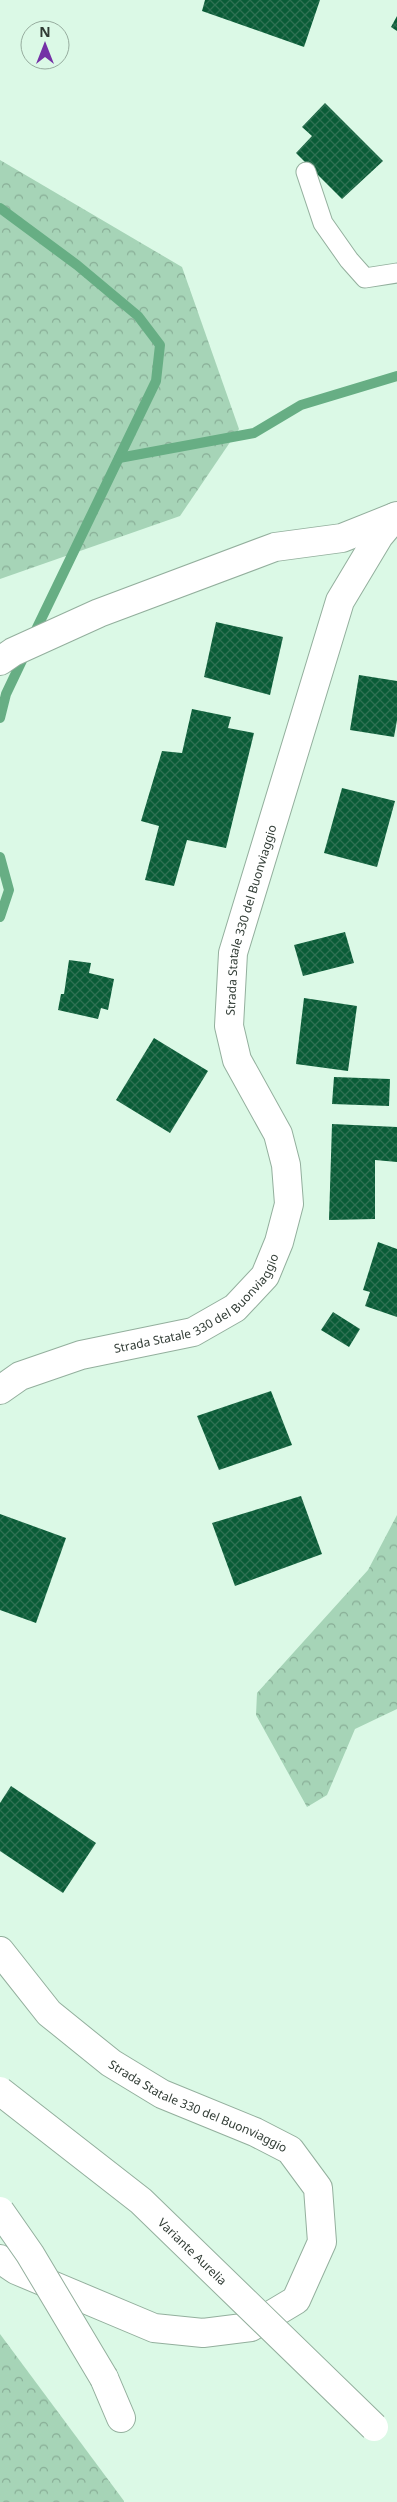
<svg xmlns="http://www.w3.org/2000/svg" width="397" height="2502" font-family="'Noto Sans',sans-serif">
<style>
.forest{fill:url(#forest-crowns)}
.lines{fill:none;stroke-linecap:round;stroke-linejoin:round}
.stream{stroke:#67ae84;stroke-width:10}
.building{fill:url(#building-cross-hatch)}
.service-casing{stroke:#93af9d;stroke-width:21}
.minor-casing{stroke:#93af9d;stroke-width:30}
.secondary-casing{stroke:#93af9d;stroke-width:30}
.trunk-casing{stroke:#93af9d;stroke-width:30}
.service{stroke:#fff;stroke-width:19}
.minor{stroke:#fff;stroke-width:28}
.secondary{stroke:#fff;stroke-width:28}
.trunk{stroke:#fff;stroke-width:28}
.trunk-bridge-casing{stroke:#93af9d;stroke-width:30;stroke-linecap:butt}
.trunk-bridge{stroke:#fff;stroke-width:28}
.labels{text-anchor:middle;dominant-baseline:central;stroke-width:5;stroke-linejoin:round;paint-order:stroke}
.street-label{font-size:12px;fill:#303b34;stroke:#dbf9e6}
</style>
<defs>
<pattern id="forest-crowns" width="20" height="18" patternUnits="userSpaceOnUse" patternTransform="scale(1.25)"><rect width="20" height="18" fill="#a6d4b7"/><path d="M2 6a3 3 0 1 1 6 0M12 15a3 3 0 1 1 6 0" fill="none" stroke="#88ad96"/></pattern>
<pattern id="building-cross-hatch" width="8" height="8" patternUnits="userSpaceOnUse" patternTransform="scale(1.25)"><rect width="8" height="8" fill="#0a5c37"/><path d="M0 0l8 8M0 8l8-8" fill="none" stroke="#2f7153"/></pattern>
</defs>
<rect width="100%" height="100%" fill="#dbf9e6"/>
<g class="forest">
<polygon points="0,160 182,267 239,429 180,516 0,579"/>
<polygon points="397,1515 397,1709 355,1729 327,1795 307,1807 256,1715 257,1693 368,1570"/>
<polygon points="0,2334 124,2501 124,2502 0,2502"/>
</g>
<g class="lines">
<g class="stream">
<polyline points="0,208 77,265 138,316 160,345 156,381 33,636"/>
<polyline points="119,458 254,433 301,405 397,376"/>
<polyline points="0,718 6,694 26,652"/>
<polyline points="0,857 9,890 0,917"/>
</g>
</g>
<g class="building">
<polygon points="205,0 320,0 304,47 202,11"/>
<polygon points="397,16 397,31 391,27"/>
<polygon points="325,103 383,161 342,199 296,153 312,136 302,127"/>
<polygon points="216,622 283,637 270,695 204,677"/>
<polygon points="359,675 397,681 397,720 394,737 350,730"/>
<polygon points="192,709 231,717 228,728 254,733 226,848 187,840 174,886 145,880 159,826 141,821 162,751 182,753"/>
<polygon points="342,788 395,801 377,867 324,853"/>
<polygon points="345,932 354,963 303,976 294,945"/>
<polygon points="69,960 91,963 89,973 114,979 108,1010 101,1008 98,1019 58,1010 61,994 64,994"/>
<polygon points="304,998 357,1006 348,1071 296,1064"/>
<polygon points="154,1038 208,1071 170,1133 116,1100"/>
<polygon points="334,1077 390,1079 389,1106 332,1104"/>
<polygon points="332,1124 397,1127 397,1162 375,1160 375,1219 329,1220"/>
<polygon points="378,1242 397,1249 397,1317 365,1306 370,1292 363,1290"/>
<polygon points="333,1312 360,1329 349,1347 321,1330"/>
<polygon points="271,1391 292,1445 219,1470 197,1416"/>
<polygon points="301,1496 322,1554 235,1586 212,1523"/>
<polygon points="0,1514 66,1538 36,1623 0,1610"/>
<polygon points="11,1786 96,1843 63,1893 0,1851 0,1803"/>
</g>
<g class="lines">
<defs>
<polyline id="service" points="306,172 323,223 349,260 365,278 397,273"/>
<g id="minor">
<path id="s1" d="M0,1390L20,1376L81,1355L193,1332L235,1308L265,1276L279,1242L289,1204L286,1165L278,1134L237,1060L229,1026L233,953L340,601L379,536L395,517"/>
<path id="s2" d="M0,1951L49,2013L111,2063L162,2094L255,2132L290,2150L318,2188L322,2242L296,2300L251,2327L203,2333L154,2328L16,2270L0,2259"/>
</g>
<polyline id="secondary" points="0,661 13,652 99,613 275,547 342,538 397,516"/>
<polyline id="trunk" points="104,2378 121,2418"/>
</defs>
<use href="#service" class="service-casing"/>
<use href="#minor" class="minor-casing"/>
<use href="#secondary" class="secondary-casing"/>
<use href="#trunk" class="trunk-casing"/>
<use href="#service" class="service"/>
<use href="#minor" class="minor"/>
<use href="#secondary" class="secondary"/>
<use href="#trunk" class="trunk"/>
<defs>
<g id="trunk-bridge">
<path id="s3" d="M0,2091L141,2201L374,2427"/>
<polyline points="0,2211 30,2254 104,2378"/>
</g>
</defs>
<use href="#trunk-bridge" class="trunk-bridge-casing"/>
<use href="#trunk-bridge" class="trunk-bridge"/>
</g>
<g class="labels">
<g class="street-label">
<text stroke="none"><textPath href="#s1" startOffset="671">Strada Statale 330 del Buonviaggio</textPath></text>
<text stroke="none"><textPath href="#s1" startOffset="221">Strada Statale 330 del Buonviaggio</textPath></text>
<text stroke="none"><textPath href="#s2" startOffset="256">Strada Statale 330 del Buonviaggio</textPath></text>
<text stroke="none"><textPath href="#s3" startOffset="251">Variante Aurelia</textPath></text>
</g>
</g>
<g transform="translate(45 45)"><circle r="24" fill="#dbf9e6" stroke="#97ad9f"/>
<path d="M0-4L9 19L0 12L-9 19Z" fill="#7431a6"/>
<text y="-8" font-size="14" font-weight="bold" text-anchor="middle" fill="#303b34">N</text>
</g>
</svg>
